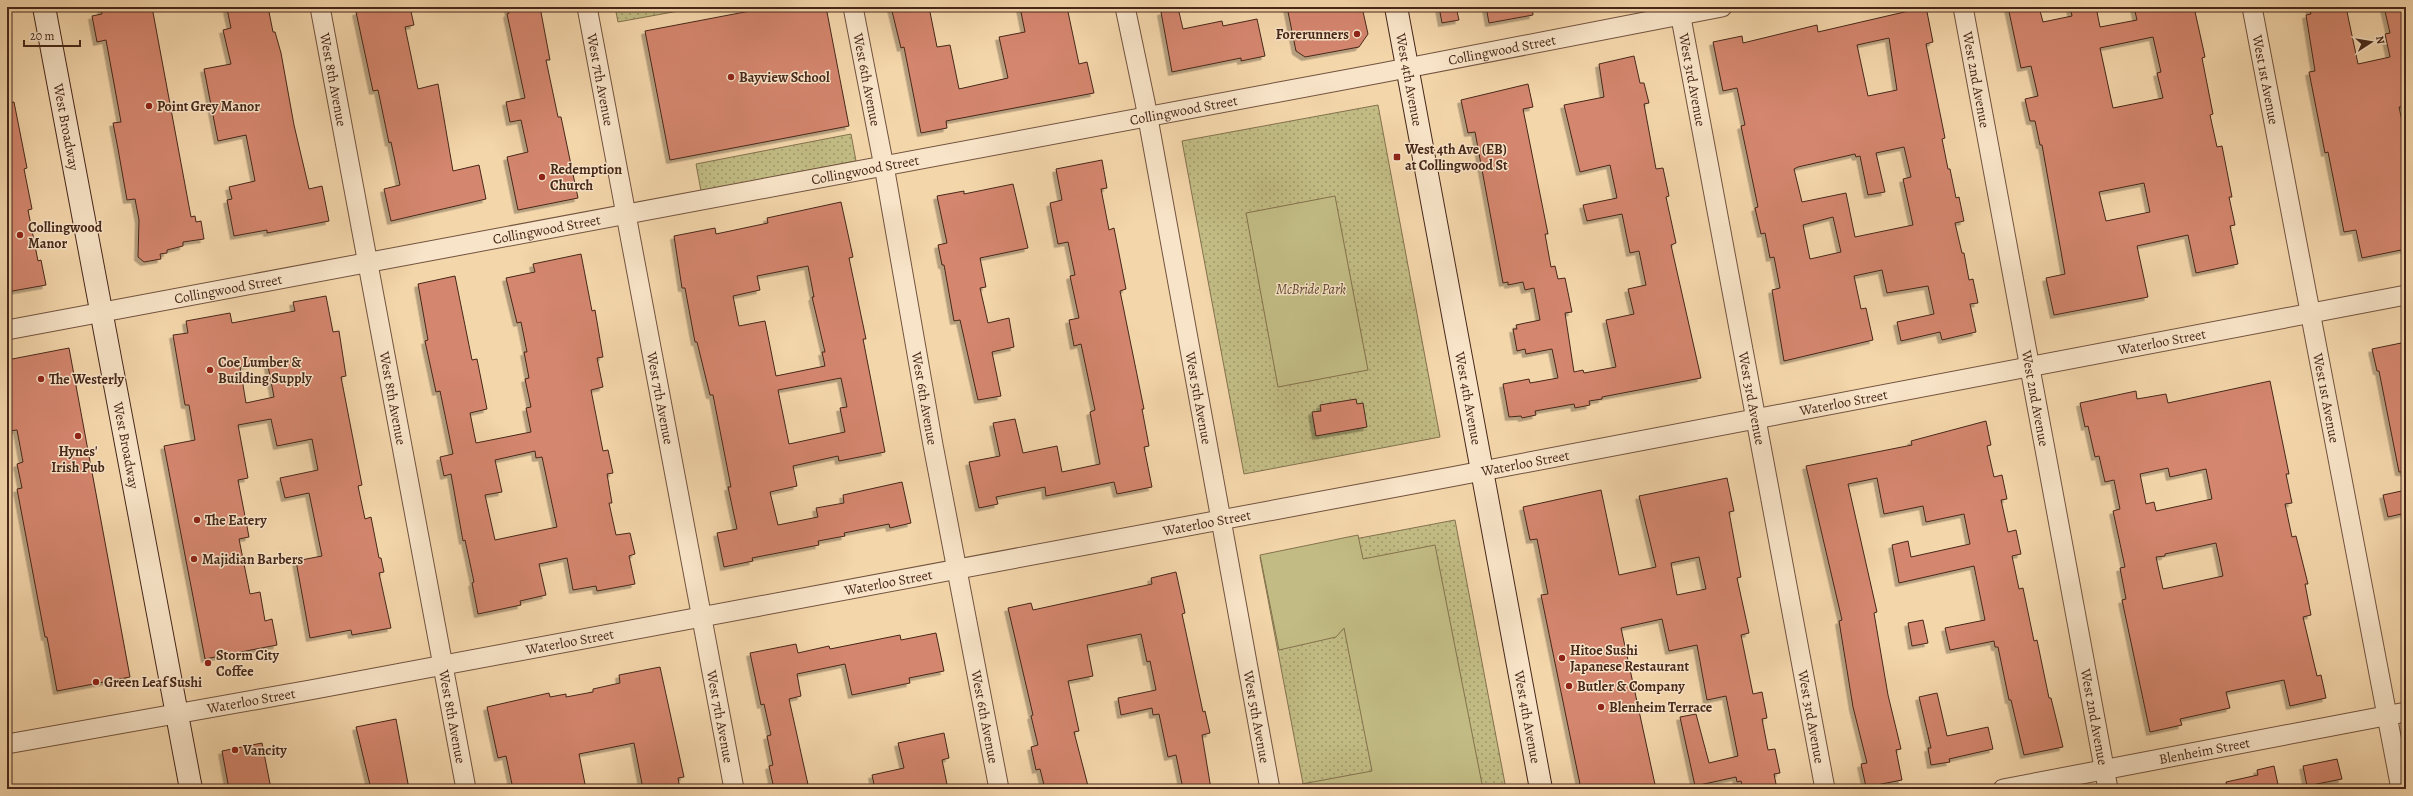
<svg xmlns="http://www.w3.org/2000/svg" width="2413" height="796" font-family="Alegreya,serif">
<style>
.green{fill:url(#green-dots);stroke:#84724e}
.pitch{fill:#c2bc84;stroke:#84724e}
.building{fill:#d4866e;stroke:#462719;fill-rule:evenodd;filter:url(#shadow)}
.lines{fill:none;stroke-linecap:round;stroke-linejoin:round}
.street-casing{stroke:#72533e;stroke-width:21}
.secondary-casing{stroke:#462719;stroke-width:24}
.street{stroke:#f8e4c8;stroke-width:19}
.secondary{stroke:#f8e4c8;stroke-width:22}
.poi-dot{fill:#8f2418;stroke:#f8e4c8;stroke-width:1.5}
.labels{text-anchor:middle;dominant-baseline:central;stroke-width:3;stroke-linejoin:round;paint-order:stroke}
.poi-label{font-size:14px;font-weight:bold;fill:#462719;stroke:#f8e4c8;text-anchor:start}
.street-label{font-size:14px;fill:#462719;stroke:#f8e4c8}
.park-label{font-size:14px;font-style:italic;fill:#5f452e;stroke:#f8e4c8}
</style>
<defs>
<pattern id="green-dots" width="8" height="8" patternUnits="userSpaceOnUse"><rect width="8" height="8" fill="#c2bc84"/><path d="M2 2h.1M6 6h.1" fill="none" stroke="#9f996b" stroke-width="1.8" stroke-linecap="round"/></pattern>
<filter id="shadow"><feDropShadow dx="-3.5" dy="3.5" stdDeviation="0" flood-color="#0004"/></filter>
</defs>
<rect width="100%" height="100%" fill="#f4d6ab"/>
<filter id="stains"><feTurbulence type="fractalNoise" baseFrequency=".005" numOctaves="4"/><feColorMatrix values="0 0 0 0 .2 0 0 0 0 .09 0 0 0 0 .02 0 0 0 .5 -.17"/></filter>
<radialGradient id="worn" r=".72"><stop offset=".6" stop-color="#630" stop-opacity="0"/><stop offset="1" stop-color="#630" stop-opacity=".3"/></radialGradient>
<g class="green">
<polygon points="615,7 672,7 673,12 618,22"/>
<polygon points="1378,105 1440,437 1244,474 1182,141"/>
<polygon points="851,134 856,161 701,191 696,164"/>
<polygon points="1455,520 1506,789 1304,789 1260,557"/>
</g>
<g class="pitch">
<polygon points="672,7 701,7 673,12"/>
<polygon points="1335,196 1368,370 1278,387 1246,213"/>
<polygon points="1358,535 1363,559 1435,545 1483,789 1303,789 1302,784 1372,771 1344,628 1336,637 1279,650 1260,555"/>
</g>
<g class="building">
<polygon points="101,7 152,7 191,217 195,216 196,222 201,221 204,239 183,242 183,246 167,250 167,253 160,254 161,259 144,262 138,257 139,220 135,199 127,200 118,149 113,123 121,122 106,40 97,42 92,16 102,14"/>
<polygon points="237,7 268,7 273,32 275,32 281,53 294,125 309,189 322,186 329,221 267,233 267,230 234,236 227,200 232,199 229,187 255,181 246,135 218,141 204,69 231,64 223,30 231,28 227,9"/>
<polygon points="382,7 410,7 414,25 405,27 418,89 438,84 453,171 479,165 486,199 391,221 384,189 400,185 391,142 389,143 378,90 373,91 356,12"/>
<polygon points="508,7 540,7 550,60 546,60 558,117 561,117 578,198 518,210 507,157 528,152 521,120 510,122 506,102 525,98 507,14 509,13"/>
<polygon points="771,7 826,7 849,126 670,160 645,31"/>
<polygon points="891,7 929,7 937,47 950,45 959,89 1008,78 999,37 1025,32 1020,7 1067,7 1079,64 1087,62 1094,93 946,121 947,128 921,133 904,47 901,48"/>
<polygon points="1287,7 1362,7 1368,34 1359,47 1305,57 1296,51"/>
<polygon points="1439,7 1456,7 1459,20 1442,23"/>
<polygon points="1486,7 1532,7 1533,15 1489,23"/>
<path d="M1926,7L1933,42L1926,44L1945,138L1942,139L1948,169H1950L1956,198L1959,197L1964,221L1955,223L1962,253H1964L1969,280L1973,279L1978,303L1970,304L1976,332L1942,340L1940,332L1901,341L1897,322L1934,314L1928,286L1887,293L1882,270L1854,276L1861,309L1866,308L1873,340L1784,361L1772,290L1780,288L1774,257L1770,258L1765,233L1761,234L1755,208L1758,207L1741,126L1745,125L1737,88L1723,91L1713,42L1742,36L1743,43L1817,25L1818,32ZM1889,38L1897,90L1868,96L1857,45ZM1904,147L1911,177L1903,179L1913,225L1855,237L1846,193L1802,202L1794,169L1798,167L1855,154L1856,157L1860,156L1868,195L1885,192L1876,153ZM1833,217L1841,252L1810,259L1803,225Z"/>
<path d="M2008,7H2039L2043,22L2072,16L2070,7H2096L2100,27L2137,20L2134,7H2194L2205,57L2202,58L2213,114L2210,115L2217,147L2222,146L2232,197H2229L2235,225L2230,226L2238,264L2196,273L2188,235L2137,246L2148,297L2054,315L2046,278L2065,274L2042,145H2040L2035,121H2030L2025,99L2038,96L2031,66L2021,68ZM2153,37L2161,72L2157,73L2163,98L2113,108L2100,48ZM2144,183L2150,212L2106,221L2099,192Z"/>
<polygon points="2309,7 2346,7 2358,64 2390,57 2385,34 2390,33 2384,7 2406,7 2406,106 2399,107 2406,139 2406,249 2362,258 2356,230 2344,232 2328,152 2325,153 2309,72 2315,71 2306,15 2311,14"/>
<polygon points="1178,8 1183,29 1222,21 1223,26 1257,19 1265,56 1241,61 1241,58 1172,72 1161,12"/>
<polygon points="1634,56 1640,83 1644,83 1649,103 1644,104 1656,169 1663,168 1669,196 1666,197 1676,243 1671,245 1701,378 1602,397 1602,399 1589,401 1590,405 1575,408 1574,404 1535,411 1536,415 1522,418 1521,416 1509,417 1503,384 1529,379 1530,383 1558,378 1552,349 1526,354 1525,349 1517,351 1513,329 1517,329 1516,325 1540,320 1534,288 1525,290 1523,282 1508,285 1508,282 1503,283 1475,132 1468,133 1461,100 1528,84 1533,107 1523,109 1548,234 1545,234 1551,267 1555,266 1558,279 1565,278 1572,312 1565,313 1574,372 1583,370 1584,373 1616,367 1606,320 1634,314 1628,289 1646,285 1639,251 1630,253 1622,214 1587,221 1583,205 1617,198 1610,165 1580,172 1564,105 1604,97 1599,64"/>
<polygon points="14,102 27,168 24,169 32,209 28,210 38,261 41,260 46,285 7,292 7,103"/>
<polygon points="1102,160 1107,188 1101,189 1109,230 1114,228 1126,289 1120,291 1144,409 1142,409 1149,446 1144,447 1152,487 1117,494 1114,482 1046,496 1045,487 996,497 998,504 979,508 969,462 1000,456 993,423 1015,419 1023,453 1057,446 1062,472 1100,464 1090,412 1095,410 1081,344 1074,346 1069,320 1079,318 1070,276 1075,275 1068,242 1058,244 1050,203 1062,200 1056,169"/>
<polygon points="1013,184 1028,248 980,258 986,287 980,288 988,323 1009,318 1014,347 992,352 1001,396 978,400 960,320 954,321 944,265 942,265 938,245 947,243 937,196 964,191 964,194"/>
<path d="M841,202L853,257L849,258L866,339H863L885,452L839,461L838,456L793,466L797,486L770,492L778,525L818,517L816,508L844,503L843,495L902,482L911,523L890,528L889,524L844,533L845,536L818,541L819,545L752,558L753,561L724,567L717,533L737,529L728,487H731L713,395H710L697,342H695L685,288H682L674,236L715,228L716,234L768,223L767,218ZM808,266L814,297H812L825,352H822L825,366L776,376L765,321L739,326L733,296L760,290L757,276ZM841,378L847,407L840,408L845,432L789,444L778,390Z"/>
<path d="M581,254L592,311L595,310L603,357L597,358L603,387L591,390L603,451L608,450L613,473L607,474L612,503H609L616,535L630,533L635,554L629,556L635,584L597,591L596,586L573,590L567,558L539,564L546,595L520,601L521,605L478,614L472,583L474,582L465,540L463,541L451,474L444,476L440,457L453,454L440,391L436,392L425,341L428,340L418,284L455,276L472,360L477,359L487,409L470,413L476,443L531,432L526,408L531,407L525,379L529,378L524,352H527L521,322L517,323L506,278L535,272L533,264ZM535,451L536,458L542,457L557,527L495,540L485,495L502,492L495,460Z"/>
<path d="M326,296L333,332L339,331L346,376L341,377L362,485L358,486L365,519L371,517L379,558H381L384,572L379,573L391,628L352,635L351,630L310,638L296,561L322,556L309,493L285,498L280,478L318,470L312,439L277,446L271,419L238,425L248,478L238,480L249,537L239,539L250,594L260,592L265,621L272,619L277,645L205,659L164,446L195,440L189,405H185L173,335L188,333L186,321L230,313L232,323L295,311L293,302ZM267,361L274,397L246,403L240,367Z"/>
<polygon points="2406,342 2406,472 2399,472 2379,371 2377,371 2372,349"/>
<polygon points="69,348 130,677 57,691 47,637 45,637 17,489 22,488 17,464 23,462 17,430 9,431 7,420 7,360"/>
<path d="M2270,381L2289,474H2286L2292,503L2285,504L2292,537L2296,536L2308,584H2305L2311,615L2303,617L2317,676L2321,675L2326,698L2290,706L2284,680L2226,692L2230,708L2180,719L2182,725L2150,732L2122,600L2126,599L2120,568L2125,567L2113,511L2120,509L2114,480L2105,482L2099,456L2095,457L2088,426L2085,427L2080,403L2136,391L2137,399L2166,394L2168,403ZM2168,468L2170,477L2206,469L2212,499L2156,511L2154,502L2146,504L2140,474ZM2216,543L2223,576L2163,589L2156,557L2165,556V554Z"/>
<polygon points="1356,399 1357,404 1363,403 1367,427 1316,436 1312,412 1321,411 1320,405"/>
<polygon points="1986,421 1991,445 1987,446 1994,477 2002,475 2007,499 2001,500 2008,532 2016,530 2021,554 2012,556 2019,589 2023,588 2034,641 2037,640 2049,698 2051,698 2063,747 2024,755 2011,700 2009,700 1998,647 1995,647 1994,641 1950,650 1945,628 1985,620 1974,566 1899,583 1892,545 1908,541 1911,557 1970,544 1964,514 1926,522 1923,506 1884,514 1877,478 1848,484 1877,612 1874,613 1888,695 1901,749 1896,750 1902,780 1866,787 1861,764 1867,763 1853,707 1839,621 1842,620 1806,466 1912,445 1911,441"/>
<path d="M1727,478L1734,511L1729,512L1741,577L1737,578L1749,633L1741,635L1753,694L1762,692L1767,718L1762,719L1768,750L1775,749L1780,773L1774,774L1777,789H1743L1741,781L1737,782L1736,777L1695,786L1680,717L1696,714L1709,763L1738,756L1726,696L1707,700L1697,645L1669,651L1662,619L1621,628L1656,789H1581L1541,595L1548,594L1537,539L1530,540L1523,507L1601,490L1619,575L1656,567L1639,496ZM1699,557L1706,589L1677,595L1671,563Z"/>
<polygon points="2406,490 2406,513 2388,517 2383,495"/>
<polygon points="1176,572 1185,613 1182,614 1203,712 1205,711 1210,733 1202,735 1211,789 1183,789 1176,755 1168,757 1159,714 1153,715 1152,708 1121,715 1118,698 1156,690 1150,661 1147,662 1141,634 1087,645 1093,676 1068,681 1079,731 1074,732 1088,786 1075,789 1045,789 1040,769 1036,770 1031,747 1038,745 1031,716 1033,715 1008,608 1031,603 1033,610 1152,584 1151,578"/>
<polygon points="1923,620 1928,643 1912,646 1908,623"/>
<polygon points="936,633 944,671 909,678 910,683 852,695 845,664 797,674 801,696 789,699 809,789 774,789 769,766 773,765 767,736 771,735 764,704 761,705 750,653 796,644 798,653 829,646 830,649 900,635 901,640"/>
<polygon points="660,667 684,777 678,778 680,789 643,789 634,743 579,754 586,789 513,789 506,756 498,758 487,707 549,693 550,697 566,694 566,697 593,692 593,689 620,683 619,675"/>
<polygon points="1937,693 1947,736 1988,727 1993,749 1949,759 1950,762 1931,765 1928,748 1931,748 1919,697"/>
<polygon points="396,719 409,789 371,789 356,727"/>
<polygon points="944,733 949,758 942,760 948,789 875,789 872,775 904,768 898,743"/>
<polygon points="262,743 271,789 229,789 222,751"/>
<polygon points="2337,759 2342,779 2307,786 2303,766"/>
<polygon points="2274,766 2279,789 2227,789 2226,782 2258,775 2257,770"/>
</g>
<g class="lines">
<defs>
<g id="street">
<path id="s1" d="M320,7L466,789"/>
<path id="s2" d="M587,7L734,789"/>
<path id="s3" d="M853,7L886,177L933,445L999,789"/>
<path id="s4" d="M1125,7L1145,102L1270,789"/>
<path id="s5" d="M1679,7L1825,789"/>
<path id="s6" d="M1963,7L2108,789"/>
<path id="s7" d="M2252,7L2401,789"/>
<path id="s8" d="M7,330L1381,73L1722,7"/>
<path id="s9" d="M7,744L310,690L1456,476L2406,295"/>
<path id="s10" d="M2003,789L2406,712"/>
</g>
<g id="secondary">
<path id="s11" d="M44,7L191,789"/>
<path id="s12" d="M1396,7L1541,789"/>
</g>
</defs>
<use href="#street" class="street-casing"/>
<use href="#secondary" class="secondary-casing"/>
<use href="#street" class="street"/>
<use href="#secondary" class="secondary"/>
</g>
<g class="poi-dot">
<circle cx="1357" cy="34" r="4"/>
<circle cx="731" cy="77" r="4"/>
<circle cx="149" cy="106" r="4"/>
<rect x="1393" y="153" width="8" height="8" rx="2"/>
<circle cx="542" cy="177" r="4"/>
<circle cx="20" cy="235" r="4"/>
<circle cx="210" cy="370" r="4"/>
<circle cx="41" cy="379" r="4"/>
<circle cx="78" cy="436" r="4"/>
<circle cx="197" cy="520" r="4"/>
<circle cx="194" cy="559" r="4"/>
<circle cx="1562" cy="658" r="4"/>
<circle cx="208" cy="663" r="4"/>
<circle cx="96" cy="682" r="4"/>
<circle cx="1569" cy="686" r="4"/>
<circle cx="1601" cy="707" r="4"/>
<circle cx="235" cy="750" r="4"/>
</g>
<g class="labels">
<g class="poi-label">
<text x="1349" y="34" text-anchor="end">Forerunners</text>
<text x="739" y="77">Bayview School</text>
<text x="157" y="106">Point Grey Manor</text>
<text x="1405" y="149">West 4th Ave (EB)<tspan x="1405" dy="16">at Collingwood St</tspan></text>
<text x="550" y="169">Redemption<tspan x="550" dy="16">Church</tspan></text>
<text x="28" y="227">Collingwood<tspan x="28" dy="16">Manor</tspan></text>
<text x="218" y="362">Coe Lumber &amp;<tspan x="218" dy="16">Building Supply</tspan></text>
<text x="49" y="379">The Westerly</text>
<text x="78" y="451" text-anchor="middle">Hynes'<tspan x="78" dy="16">Irish Pub</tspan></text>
<text x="205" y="520">The Eatery</text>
<text x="202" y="559">Majidian Barbers</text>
<text x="1570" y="650">Hitoe Sushi<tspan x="1570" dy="16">Japanese Restaurant</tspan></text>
<text x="216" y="655">Storm City<tspan x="216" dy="16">Coffee</tspan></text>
<text x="104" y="682">Green Leaf Sushi</text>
<text x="1577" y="686">Butler &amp; Company</text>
<text x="1609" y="707">Blenheim Terrace</text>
<text x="243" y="750">Vancity</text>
</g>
<g class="street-label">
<text stroke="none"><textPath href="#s8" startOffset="1521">Collingwood Street</textPath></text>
<text stroke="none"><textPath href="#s3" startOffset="74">West 6th Avenue</textPath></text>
<text stroke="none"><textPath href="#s12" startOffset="74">West 4th Avenue</textPath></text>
<text stroke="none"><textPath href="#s5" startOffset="74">West 3rd Avenue</textPath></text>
<text stroke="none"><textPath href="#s6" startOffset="74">West 2nd Avenue</textPath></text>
<text stroke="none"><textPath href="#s1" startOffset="74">West 8th Avenue</textPath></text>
<text stroke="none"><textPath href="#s2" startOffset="74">West 7th Avenue</textPath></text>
<text stroke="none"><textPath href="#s7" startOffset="74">West 1st Avenue</textPath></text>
<text stroke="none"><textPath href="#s8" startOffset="1197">Collingwood Street</textPath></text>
<text stroke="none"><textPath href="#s11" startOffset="122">West Broadway</textPath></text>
<text stroke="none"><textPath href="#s8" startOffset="873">Collingwood Street</textPath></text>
<text stroke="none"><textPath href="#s8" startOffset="549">Collingwood Street</textPath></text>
<text stroke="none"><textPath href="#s8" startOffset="225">Collingwood Street</textPath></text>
<text stroke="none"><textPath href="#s9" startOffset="2192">Waterloo Street</textPath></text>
<text stroke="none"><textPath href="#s1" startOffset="398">West 8th Avenue</textPath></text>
<text stroke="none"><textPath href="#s2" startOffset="398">West 7th Avenue</textPath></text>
<text stroke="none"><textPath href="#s3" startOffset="398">West 6th Avenue</textPath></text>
<text stroke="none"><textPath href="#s4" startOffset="398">West 5th Avenue</textPath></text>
<text stroke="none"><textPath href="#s12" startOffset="398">West 4th Avenue</textPath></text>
<text stroke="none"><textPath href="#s5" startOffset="398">West 3rd Avenue</textPath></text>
<text stroke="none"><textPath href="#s6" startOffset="398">West 2nd Avenue</textPath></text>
<text stroke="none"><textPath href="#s7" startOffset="398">West 1st Avenue</textPath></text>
<text stroke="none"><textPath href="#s9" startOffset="1868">Waterloo Street</textPath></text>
<text stroke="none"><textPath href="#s11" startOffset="446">West Broadway</textPath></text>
<text stroke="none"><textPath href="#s9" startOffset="1544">Waterloo Street</textPath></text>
<text stroke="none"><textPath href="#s9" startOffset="1220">Waterloo Street</textPath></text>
<text stroke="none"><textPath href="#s9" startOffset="896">Waterloo Street</textPath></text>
<text stroke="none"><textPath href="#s9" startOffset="572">Waterloo Street</textPath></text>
<text stroke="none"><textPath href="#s9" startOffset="248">Waterloo Street</textPath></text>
<text stroke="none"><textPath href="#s1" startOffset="722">West 8th Avenue</textPath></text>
<text stroke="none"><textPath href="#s2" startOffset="722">West 7th Avenue</textPath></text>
<text stroke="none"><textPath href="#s12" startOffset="722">West 4th Avenue</textPath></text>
<text stroke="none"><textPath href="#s5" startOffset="722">West 3rd Avenue</textPath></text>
<text stroke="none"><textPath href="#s3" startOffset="722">West 6th Avenue</textPath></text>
<text stroke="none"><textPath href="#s4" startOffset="722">West 5th Avenue</textPath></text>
<text stroke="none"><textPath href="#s6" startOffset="722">West 2nd Avenue</textPath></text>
<text stroke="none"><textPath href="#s10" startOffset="205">Blenheim Street</textPath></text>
</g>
<g class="park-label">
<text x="1311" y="289">McBride Park</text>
</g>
</g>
<rect width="2413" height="796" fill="none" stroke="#f4d6ab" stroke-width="24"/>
<rect x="8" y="8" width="2397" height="780" fill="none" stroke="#462719" stroke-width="2"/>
<rect x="12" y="12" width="2389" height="772" fill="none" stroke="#462719"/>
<g transform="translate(2371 42) rotate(78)" stroke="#f8e4c8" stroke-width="3" paint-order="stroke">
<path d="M0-3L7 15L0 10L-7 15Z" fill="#462719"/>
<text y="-6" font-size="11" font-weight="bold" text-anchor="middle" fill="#462719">N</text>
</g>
<path d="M24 40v6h56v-6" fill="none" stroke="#462719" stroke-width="2"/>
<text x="30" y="40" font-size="12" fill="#462719" stroke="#f8e4c8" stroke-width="3" paint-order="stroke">20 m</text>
<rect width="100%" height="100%" filter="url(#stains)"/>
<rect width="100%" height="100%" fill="url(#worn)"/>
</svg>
